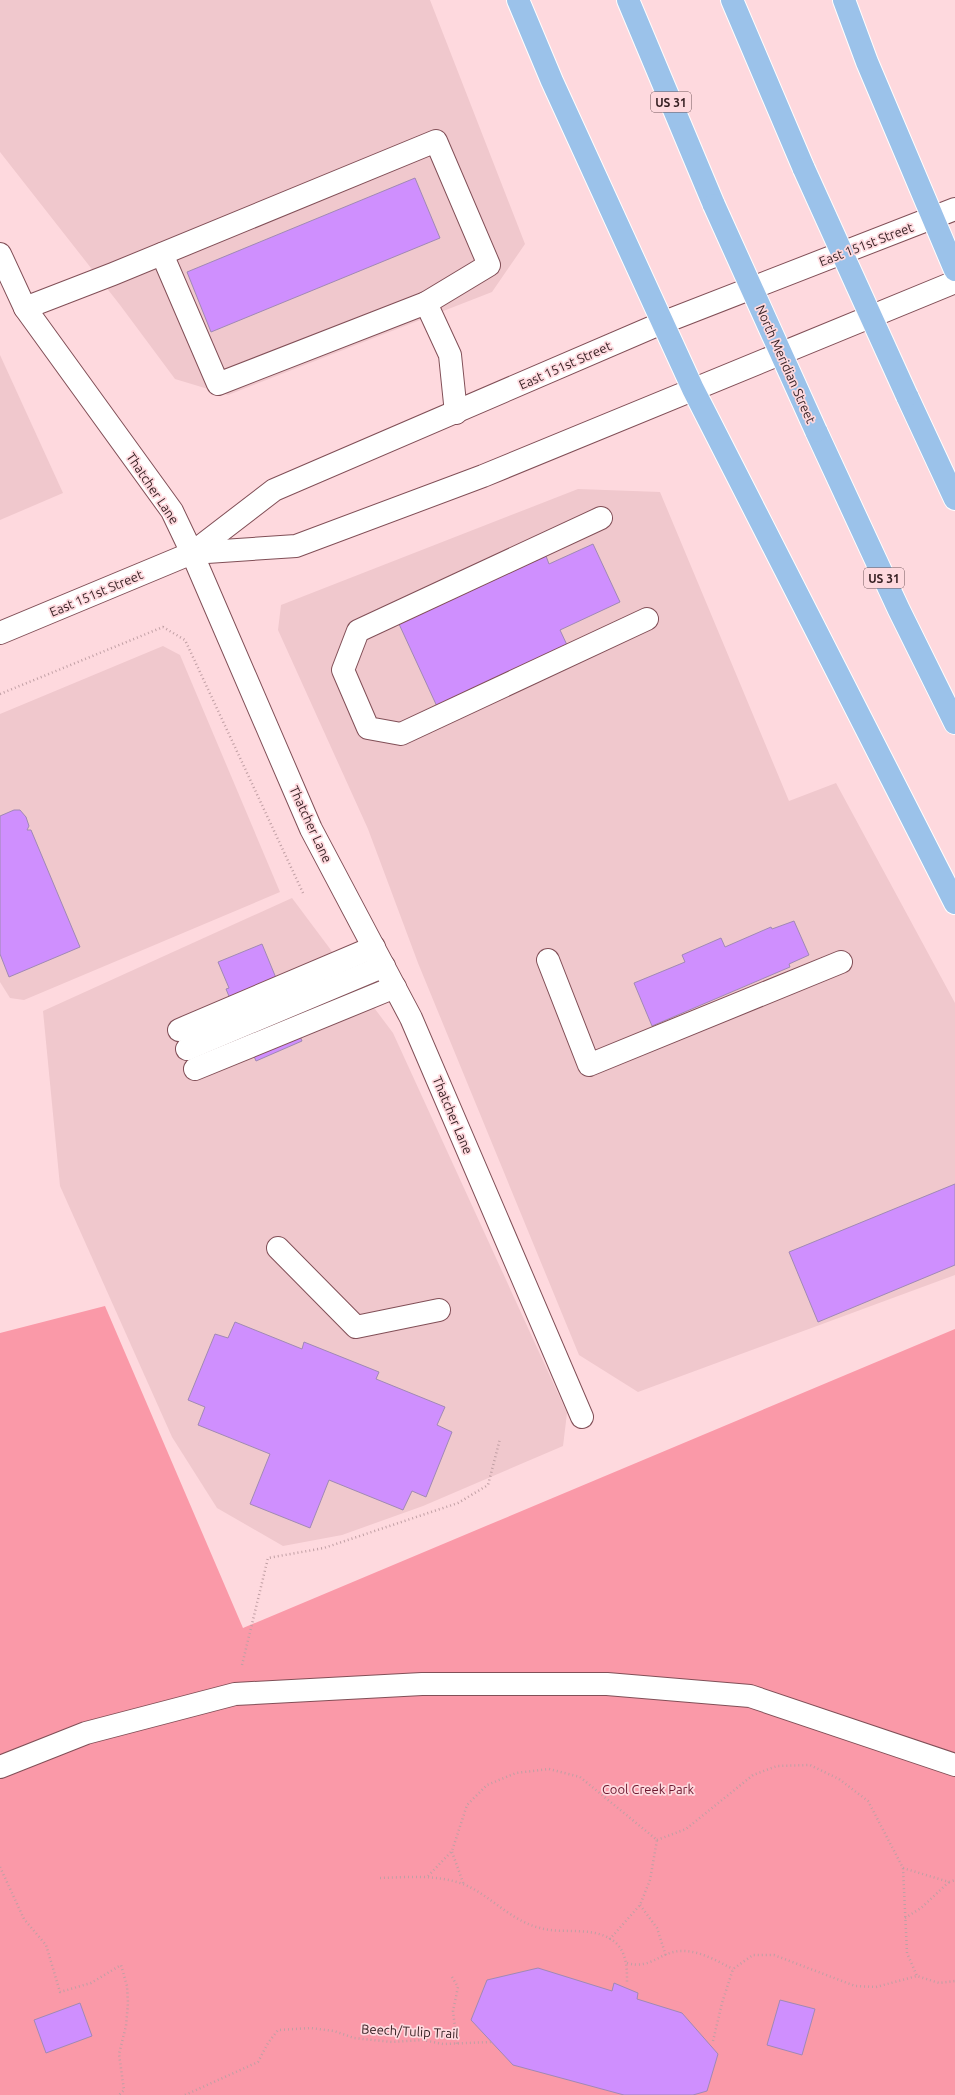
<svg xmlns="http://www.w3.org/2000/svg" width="955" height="2095" font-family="Ubuntu,sans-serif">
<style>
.built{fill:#f0c8cd}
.green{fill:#fa99a8}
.building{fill:#cf8ffe;stroke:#a089b4}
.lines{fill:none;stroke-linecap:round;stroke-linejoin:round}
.minor-casing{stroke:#814f57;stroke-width:24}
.highway-casing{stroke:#fff;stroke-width:24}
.path{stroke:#c09fa4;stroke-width:2.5;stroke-dasharray:1 3;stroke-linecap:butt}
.minor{stroke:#fff;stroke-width:22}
.highway{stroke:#9bc2ea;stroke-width:22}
.highway-bridge-casing{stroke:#fff;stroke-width:24;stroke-linecap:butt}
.highway-bridge{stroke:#9bc2ea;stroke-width:22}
.labels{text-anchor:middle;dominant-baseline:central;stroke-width:3.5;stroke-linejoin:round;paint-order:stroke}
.shield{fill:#fed9de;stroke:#71565a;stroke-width:1}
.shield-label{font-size:12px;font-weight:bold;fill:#341e21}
.street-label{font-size:13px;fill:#341e21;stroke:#fed9de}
.park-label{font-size:13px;fill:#6d1930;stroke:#fed9de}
</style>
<rect width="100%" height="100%" fill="#fed9de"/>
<g class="built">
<polygon points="0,0 430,0 525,244 492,292 228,395 175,379 120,305 0,152"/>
<polygon points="0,355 63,493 0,520"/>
<polygon points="578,489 660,492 789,801 836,783 955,1003 955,1275 638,1392 579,1355 418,963 368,829 278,630 281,605"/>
<polygon points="163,646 180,655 280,892 24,1000 10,998 0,982 0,714"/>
<polygon points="292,898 393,1033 567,1413 563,1446 423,1506 342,1535 283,1546 217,1508 172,1437 60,1186 43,1011"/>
</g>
<polygon class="green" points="105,1306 243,1628 955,1329 955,2095 0,2095 0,1333"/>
<g class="building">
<polygon points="415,178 440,238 211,332 187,272"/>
<polygon points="593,544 620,602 560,630 567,645 440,713 399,624 546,556 549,564"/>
<polygon points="14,810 20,810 26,817 29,826 27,830 31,830 80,947 9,977 0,954 0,816"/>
<polygon points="794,921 809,955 789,964 790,967 652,1026 634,983 685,962 682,955 721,938 725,947 771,927 772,929"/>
<polygon points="262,944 302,1041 256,1061 226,989 229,988 218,962"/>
<polygon points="955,1184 955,1265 818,1322 789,1252"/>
<polygon points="235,1322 302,1349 304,1342 379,1372 376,1379 445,1407 437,1425 452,1432 426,1497 412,1491 403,1510 329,1480 310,1528 250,1504 270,1454 198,1425 205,1407 188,1400 215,1334 228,1338"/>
<polygon points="538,1968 612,1991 614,1983 638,1993 637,1999 682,2013 718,2054 707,2091 693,2095 624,2095 513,2065 471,2020 487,1980"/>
<polygon points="780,2000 815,2009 802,2055 767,2045"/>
<polygon points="80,2003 92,2036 46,2053 34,2020"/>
</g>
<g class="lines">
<defs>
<g id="minor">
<polyline points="0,254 25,308 172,511 192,553 311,829 411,1018 582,1417"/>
<polyline points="162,254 218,384 426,303"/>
<polyline points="25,308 113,274 436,141 489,265 426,303 450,355 456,413"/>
<polyline points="601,518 358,631 343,670 368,728 401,734 647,619"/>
<polyline points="192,553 296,546 483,476 955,282"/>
<polyline points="0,633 192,553 274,490 662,323 955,209"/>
<polyline points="548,960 589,1065 841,962"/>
<polyline points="179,1030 374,947"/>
<polyline points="187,1049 384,966"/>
<polyline points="195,1069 395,987"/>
<polyline points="278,1248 356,1327 439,1310"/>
<polyline points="0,1767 86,1733 235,1694 422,1684 607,1684 750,1696 955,1765"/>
</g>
<g id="highway">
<polyline points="518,0 552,81 693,389 955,903"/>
<polyline points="628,0 714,205"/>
<polyline points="732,0 804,169"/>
<polyline points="844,0 867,62 955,270"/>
<polyline points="907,396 955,499"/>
<polyline points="816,431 899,610 955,723"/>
</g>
</defs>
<use href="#minor" class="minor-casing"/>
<use href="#highway" class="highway-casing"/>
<g class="path">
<polyline points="0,694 163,627 185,640 303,893"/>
<polyline points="242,1665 268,1558 324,1548 458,1503 488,1485 500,1439"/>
<polyline points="657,1840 686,1829 753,1775 777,1766 810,1765 839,1779 868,1801 903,1868 907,1953 917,1976"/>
<polyline points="452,1852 464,1885"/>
<polyline points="0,1867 24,1919 46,1945 60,1992 91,1983 121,1965 127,1986 128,2003 126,2026 119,2054 124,2090 119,2095"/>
<polyline points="903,1868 949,1882 955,1880"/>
<polyline points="428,1876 452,1851 467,1805 487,1785 516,1773 549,1769 580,1777 657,1840 650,1880 640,1905 609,1940"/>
<path d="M380,1878C412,1877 448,1873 477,1891C498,1904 516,1922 540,1928C564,1935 598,1924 618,1945C627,1956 627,1969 627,1982"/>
<polyline points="640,1905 657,1928 666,1956"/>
<polyline points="905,1918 921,1908 949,1882"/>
<path d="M627,1963C650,1970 660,1952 680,1951C699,1950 717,1961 733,1969"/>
<polyline points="452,1977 458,1987 453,2011 457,2044"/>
<polyline points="713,2041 722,2003 733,1969 753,1955 774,1955 855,1986 876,1987 917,1976 939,1983 955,1981"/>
<polyline points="185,2095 258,2062 268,2043 278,2030 311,2028 334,2031 354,2038 392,2042 423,2040 443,2044 492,2042"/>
</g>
<use href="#minor" class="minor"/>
<use href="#highway" class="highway"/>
<defs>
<g id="highway-bridge">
<polyline points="804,169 907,396"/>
<polyline points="714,205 816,431"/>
</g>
</defs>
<use href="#highway-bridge" class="highway-bridge-casing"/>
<use href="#highway-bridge" class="highway-bridge"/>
</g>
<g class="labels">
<g class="shield">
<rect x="651" y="92" width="40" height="20" rx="3"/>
<rect x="864" y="568" width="40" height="20" rx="3"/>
</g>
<g class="shield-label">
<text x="671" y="102">US 31</text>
<text x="884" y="578">US 31</text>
</g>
<g class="street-label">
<text transform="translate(866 244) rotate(-21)">East 151st Street</text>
<text transform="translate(786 364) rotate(66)">North Meridian Street</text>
<text transform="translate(565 365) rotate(-24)">East 151st Street</text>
<text transform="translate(153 488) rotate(56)">Thatcher Lane</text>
<text transform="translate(96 593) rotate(-23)">East 151st Street</text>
<text transform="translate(311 824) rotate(65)">Thatcher Lane</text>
<text transform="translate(453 1115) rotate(67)">Thatcher Lane</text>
<text transform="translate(410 2031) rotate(3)">Beech/Tulip Trail</text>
</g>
<g class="park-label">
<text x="648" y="1789">Cool Creek Park</text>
</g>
</g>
</svg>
